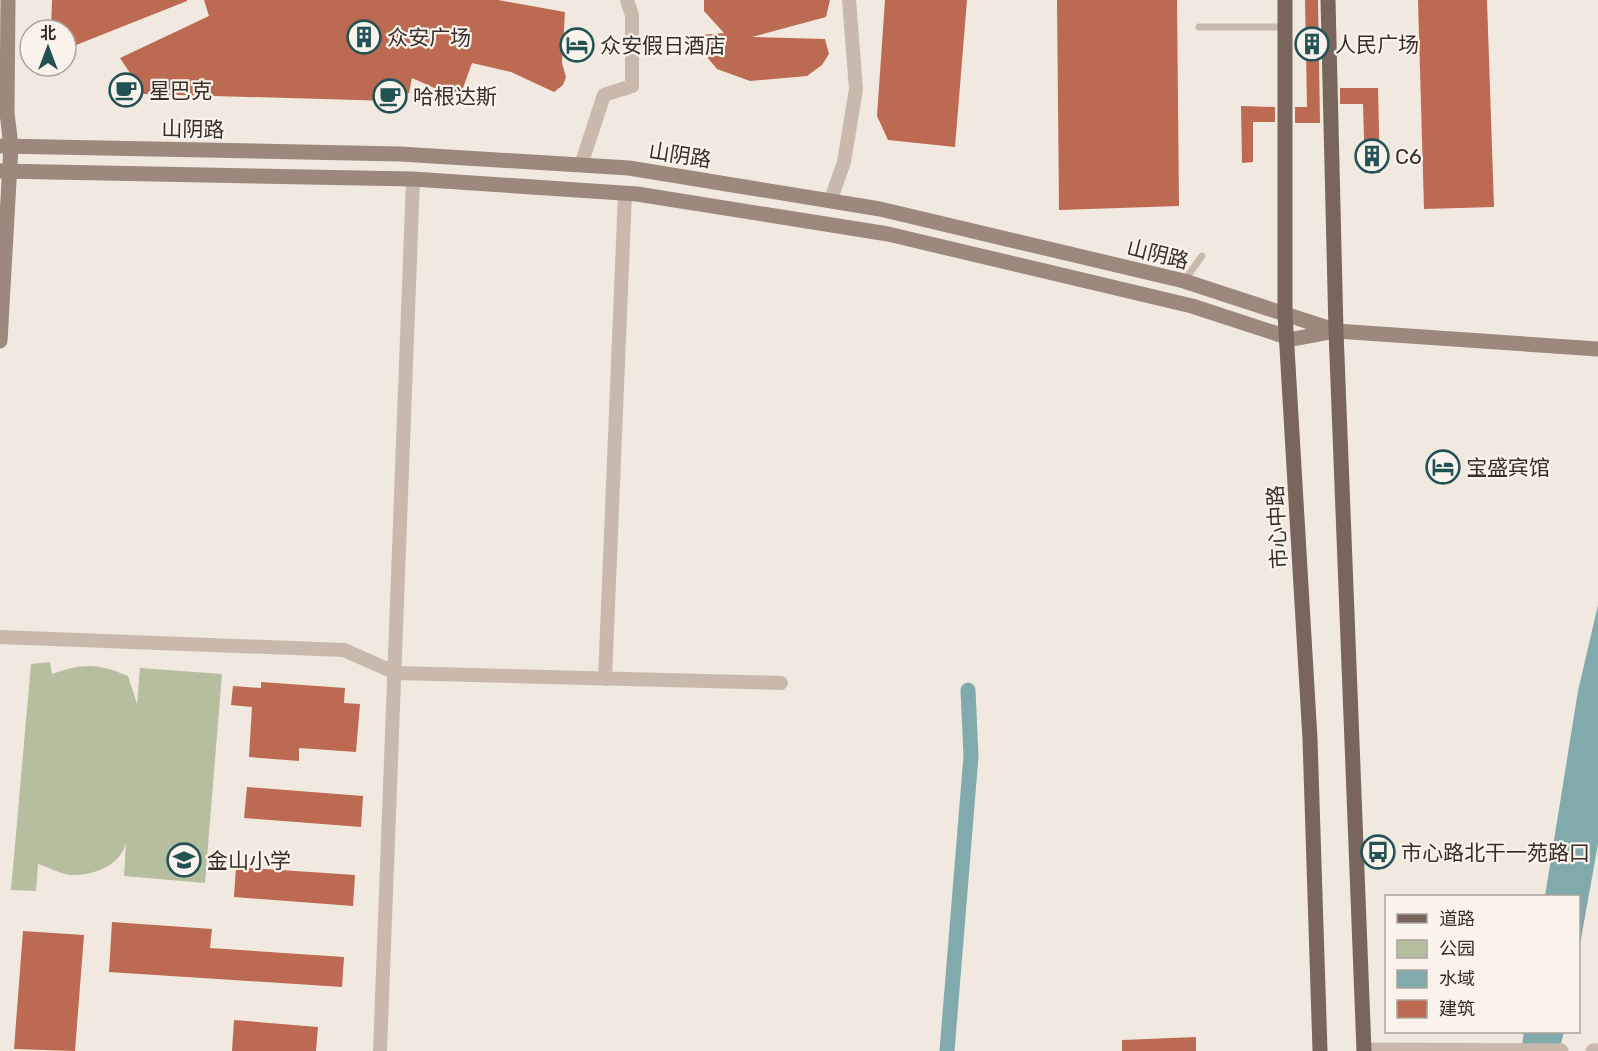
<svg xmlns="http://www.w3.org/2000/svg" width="1598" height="1051" font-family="Rubik,'Noto Sans SC',sans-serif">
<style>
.green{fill:#b5bfa0}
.water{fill:#80aaac}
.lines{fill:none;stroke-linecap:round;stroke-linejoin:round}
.canal{stroke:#80aaac;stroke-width:15}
.building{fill:#bc6b52}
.service{stroke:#c8b9ac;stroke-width:7}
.minor{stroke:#c8b9ac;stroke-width:14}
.tertiary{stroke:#c8b9ac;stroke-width:15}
.secondary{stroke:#9c887d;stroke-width:15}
.primary{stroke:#78665d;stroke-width:15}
.labels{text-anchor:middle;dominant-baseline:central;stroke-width:4.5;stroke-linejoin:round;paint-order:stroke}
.poi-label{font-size:21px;fill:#372e2a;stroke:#f9f3eb;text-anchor:start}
.street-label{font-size:21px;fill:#372e2a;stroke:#f9f3eb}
</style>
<rect width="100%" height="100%" fill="#f1e9df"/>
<path class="green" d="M50,662L52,674C83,663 97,663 128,676L137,704L140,668L222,674L205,883L124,876L126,843C120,866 93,876 70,875C60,874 48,867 38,864L36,891L11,890L31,664Z"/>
<g class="water">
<polygon points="1598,605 1598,844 1579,950 1578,896 1545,896 1578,691"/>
<polygon points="1524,1032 1564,1032 1559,1051 1521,1051"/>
</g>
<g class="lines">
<polyline class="canal" points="947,1051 971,756 968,690"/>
</g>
<g class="building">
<polygon points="52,0 187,0 187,1 66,49 66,30 51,30"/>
<polygon points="204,0 498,0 565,12 562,63 566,77 563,85 554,92 511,72 472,63 459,99 412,78 409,93 392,101 144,94 120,58 209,16"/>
<polygon points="704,0 830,0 826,17 752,37 825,39 829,54 822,65 807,76 750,81 717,69 701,50 701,35 724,33 704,11"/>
<polygon points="885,0 967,0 955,147 888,140 877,116"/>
<polygon points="1057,0 1177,0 1179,206 1059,210"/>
<polygon points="1305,0 1318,0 1320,123 1295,123 1295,107 1307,107"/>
<polygon points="1418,0 1487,0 1494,207 1424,209"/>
<polygon points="1340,88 1378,88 1380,173 1365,173 1363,104 1340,104"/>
<polygon points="1241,106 1275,107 1275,122 1253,122 1253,162 1242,163"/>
<polygon points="261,682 345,688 344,703 360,704 356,752 299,748 299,761 249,757 252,707 231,705 233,686 261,688"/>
<polygon points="247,787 363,796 361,827 244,818"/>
<polygon points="236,867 355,875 353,906 234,897"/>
<polygon points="112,922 212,929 210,948 344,957 342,987 109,972"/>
<polygon points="23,931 84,935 75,1051 14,1049"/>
<polygon points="234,1020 318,1027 316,1051 232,1051"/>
<polygon points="1196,1037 1196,1051 1122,1051 1122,1040"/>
</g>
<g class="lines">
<g class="service">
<polyline points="1199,27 1286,27"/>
<polyline points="1184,281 1202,256"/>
</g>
<g class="minor">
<polyline points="581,165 604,95 632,86 632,15 627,0"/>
<polyline points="831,199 844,162 856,89 849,0"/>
<polyline points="0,637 344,650 396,673 781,683"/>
<polyline points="605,679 625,193"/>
<polyline points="380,1051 413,179"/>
</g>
<g class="tertiary">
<polyline points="1364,1050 1561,1051"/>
<polyline points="1593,1051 1598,1051"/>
</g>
<g class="secondary">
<polyline points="0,146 400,154 629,168 880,209 1184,281 1334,330"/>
<polyline points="0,171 413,179 637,194 888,234 1192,306 1293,339 1336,331 1598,349"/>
<polyline points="0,341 11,146 7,113 8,0"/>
</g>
<g class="primary">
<polyline points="1285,0 1285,314 1310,739 1320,1051"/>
<polyline points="1328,0 1336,331 1364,1051"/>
</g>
</g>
<defs>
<symbol id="building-ring" viewBox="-11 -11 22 22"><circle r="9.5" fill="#f9f3eb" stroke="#235255" stroke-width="1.5"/><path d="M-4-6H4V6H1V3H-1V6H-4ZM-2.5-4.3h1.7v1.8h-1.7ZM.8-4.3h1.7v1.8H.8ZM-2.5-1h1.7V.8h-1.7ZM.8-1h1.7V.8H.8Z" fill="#235255"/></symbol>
<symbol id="hotel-ring" viewBox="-11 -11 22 22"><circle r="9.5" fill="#f9f3eb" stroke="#235255" stroke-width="1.5"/><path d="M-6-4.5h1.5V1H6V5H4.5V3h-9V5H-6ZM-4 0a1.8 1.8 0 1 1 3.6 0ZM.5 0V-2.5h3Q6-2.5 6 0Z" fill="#235255"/></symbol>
<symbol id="cafe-ring" viewBox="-11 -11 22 22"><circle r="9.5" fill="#f9f3eb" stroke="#235255" stroke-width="1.5"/><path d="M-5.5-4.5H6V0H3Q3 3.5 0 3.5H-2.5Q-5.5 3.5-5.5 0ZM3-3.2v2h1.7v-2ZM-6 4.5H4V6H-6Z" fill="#235255"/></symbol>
<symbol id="bus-ring" viewBox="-11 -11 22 22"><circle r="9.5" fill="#f9f3eb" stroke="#235255" stroke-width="1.5"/><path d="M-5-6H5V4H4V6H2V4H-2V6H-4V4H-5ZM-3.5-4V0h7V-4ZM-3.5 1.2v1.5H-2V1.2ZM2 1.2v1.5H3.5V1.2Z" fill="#235255"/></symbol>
<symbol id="school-ring" viewBox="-11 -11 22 22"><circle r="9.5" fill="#f9f3eb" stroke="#235255" stroke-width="1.5"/><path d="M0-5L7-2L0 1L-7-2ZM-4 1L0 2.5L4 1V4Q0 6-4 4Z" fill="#235255"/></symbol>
</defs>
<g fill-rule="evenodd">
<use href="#building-ring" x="345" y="18" width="38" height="38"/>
<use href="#building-ring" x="1293" y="25" width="38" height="38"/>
<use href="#hotel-ring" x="558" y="26" width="38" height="38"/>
<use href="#cafe-ring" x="107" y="71" width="38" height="38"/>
<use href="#cafe-ring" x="371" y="77" width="38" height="38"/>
<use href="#building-ring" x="1353" y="137" width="38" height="38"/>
<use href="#hotel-ring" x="1424" y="448" width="38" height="38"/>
<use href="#bus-ring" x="1359" y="833" width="38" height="38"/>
<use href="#school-ring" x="165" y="841" width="38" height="38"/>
</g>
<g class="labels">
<g class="poi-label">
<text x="387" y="37">众安广场</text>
<text x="1335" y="44">人民广场</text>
<text x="600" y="45">众安假日酒店</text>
<text x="149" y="90">星巴克</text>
<text x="413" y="96">哈根达斯</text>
<text x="1395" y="156">C6</text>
<text x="1466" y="467">宝盛宾馆</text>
<text x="1401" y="852">市心路北干一苑路口</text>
<text x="207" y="860">金山小学</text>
</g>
<g class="street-label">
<text transform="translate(193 129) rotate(1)">山阴路</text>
<text transform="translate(680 155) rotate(9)">山阴路</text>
<text transform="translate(1158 254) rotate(14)">山阴路</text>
<text transform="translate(1277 527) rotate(-93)">市心中路</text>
</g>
</g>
<rect x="1385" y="895" width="195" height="138" fill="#f9f3eb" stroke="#aba49e" stroke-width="1.5"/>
<rect x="1397" y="914" width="30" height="9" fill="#78665d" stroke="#aba49e" stroke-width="1.5"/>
<text x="1439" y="925" font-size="18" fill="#372e2a">道路</text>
<rect x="1397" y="940" width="30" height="18" fill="#b5bfa0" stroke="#aba49e" stroke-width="1.5"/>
<text x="1439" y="955" font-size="18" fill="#372e2a">公园</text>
<rect x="1397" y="970" width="30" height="18" fill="#80aaac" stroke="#aba49e" stroke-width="1.5"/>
<text x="1439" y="985" font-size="18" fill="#372e2a">水域</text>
<rect x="1397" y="1000" width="30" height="18" fill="#bc6b52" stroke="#aba49e" stroke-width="1.5"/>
<text x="1439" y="1015" font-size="18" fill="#372e2a">建筑</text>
<g transform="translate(48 48)"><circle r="28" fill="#f9f3eb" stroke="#aba49e" stroke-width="1.5"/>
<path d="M0-4.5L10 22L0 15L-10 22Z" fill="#235255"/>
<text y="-9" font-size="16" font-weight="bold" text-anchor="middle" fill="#372e2a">北</text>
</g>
</svg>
